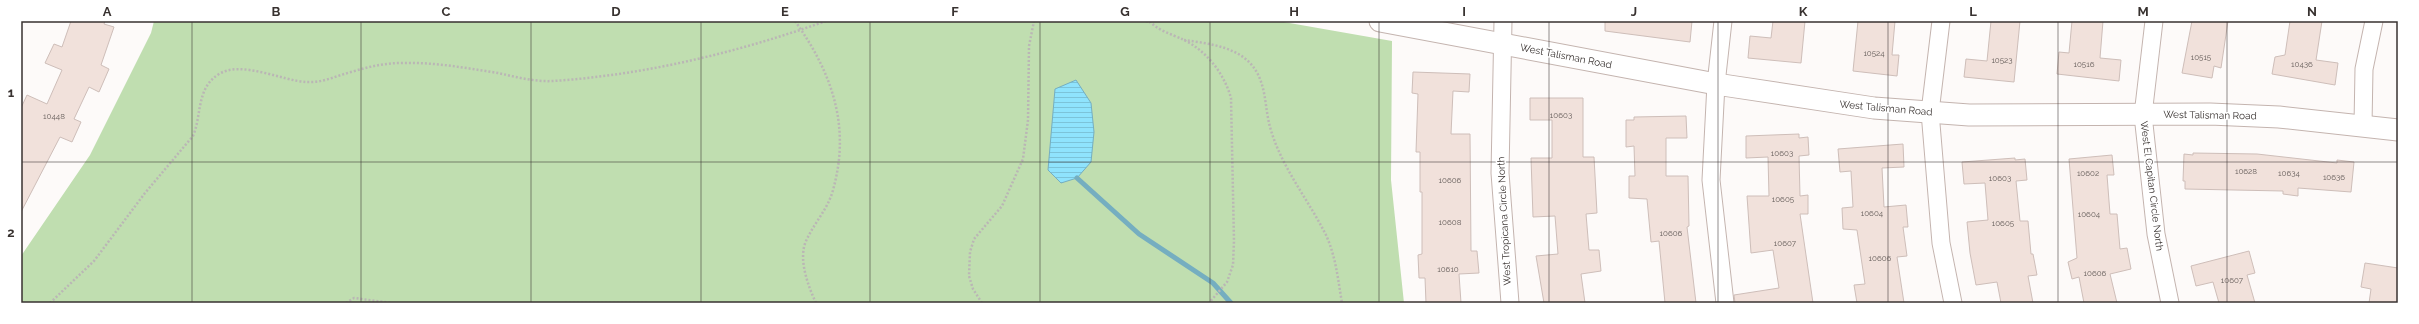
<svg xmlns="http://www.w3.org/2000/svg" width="2419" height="324" font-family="Raleway,sans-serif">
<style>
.green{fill:#c0deb0}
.water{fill:url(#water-rules);stroke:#75aec0}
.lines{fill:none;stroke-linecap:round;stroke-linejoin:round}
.stream{stroke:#75aec0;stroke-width:5}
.building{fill:#f1e1db;stroke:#cebeb9}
.minor-casing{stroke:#c4b4af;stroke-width:19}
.tertiary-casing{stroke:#c4b4af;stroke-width:23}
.path{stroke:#bab6b5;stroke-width:2.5;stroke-dasharray:2 2;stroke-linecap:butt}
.minor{stroke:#fff;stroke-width:17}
.tertiary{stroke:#fff;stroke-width:21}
.grid{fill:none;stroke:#383230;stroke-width:1;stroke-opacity:0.55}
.labels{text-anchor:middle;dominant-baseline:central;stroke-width:3;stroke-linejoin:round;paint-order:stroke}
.number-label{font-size:8px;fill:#665e5b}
.street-label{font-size:10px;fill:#383230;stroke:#fff}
.neatline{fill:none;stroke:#383230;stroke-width:1.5}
.grid-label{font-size:13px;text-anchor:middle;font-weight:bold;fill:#383230}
</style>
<defs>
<pattern id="water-rules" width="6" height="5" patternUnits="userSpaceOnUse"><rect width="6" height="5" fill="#8fe3fd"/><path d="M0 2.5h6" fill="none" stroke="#7cc3d9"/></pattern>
</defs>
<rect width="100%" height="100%" fill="#fdfaf9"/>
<polygon class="green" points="154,21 1278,21 1392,41 1391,180 1404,303 21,303 21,256 90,155 151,33"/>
<polygon class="water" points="1076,80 1091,103 1094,132 1091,162 1077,178 1061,183 1048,170 1055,89"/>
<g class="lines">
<polyline class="stream" points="1077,178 1139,234 1213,283 1231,303"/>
</g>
<g class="building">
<polygon points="71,21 105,21 104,24 114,27 101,65 109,69 99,92 89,87 74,119 81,122 72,142 60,137 21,212 21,108 27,95 47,104 62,70 45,63 54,44 62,47"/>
<polygon points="1605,21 1692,21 1690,42 1605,31"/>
<polygon points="1773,21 1805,21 1801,63 1748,58 1750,36 1771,38"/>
<polygon points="1858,21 1895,21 1892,55 1899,55 1897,76 1853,71"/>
<polygon points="1991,21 2020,21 2014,82 1964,77 1966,59 1987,61"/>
<polygon points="2072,21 2103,21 2100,58 2121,60 2119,81 2057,74 2059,52 2069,53"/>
<polygon points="2192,21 2228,21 2221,68 2214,66 2212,78 2182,73"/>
<polygon points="2290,21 2322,21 2316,60 2338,63 2335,85 2272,74 2275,57 2285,55"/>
<polygon points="1413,72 1470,74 1469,92 1453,91 1451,134 1470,134 1471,251 1477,251 1479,273 1459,274 1461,303 1426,303 1425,278 1419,278 1418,255 1422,254 1422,192 1420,192 1420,152 1416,152 1418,94 1412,93"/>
<polygon points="1530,98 1583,98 1583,157 1594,157 1597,213 1586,214 1589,250 1599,250 1601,271 1581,274 1585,303 1544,303 1536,256 1558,254 1555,216 1533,217 1531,158 1552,158 1552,120 1530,120"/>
<polygon points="1686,116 1687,138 1666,138 1666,176 1688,176 1689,226 1687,227 1696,303 1665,303 1659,241 1651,242 1647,199 1629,198 1629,176 1635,176 1634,146 1626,147 1626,120 1634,120 1634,117"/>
<polygon points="1799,134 1799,138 1808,137 1809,155 1799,156 1800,196 1808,195 1808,214 1800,214 1813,303 1735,303 1734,295 1779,288 1773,250 1751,253 1747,196 1769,196 1768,157 1746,158 1746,136"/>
<polygon points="1903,144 1904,167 1882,168 1884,207 1906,205 1908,227 1903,227 1907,256 1897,257 1904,303 1857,303 1854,285 1865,284 1857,230 1843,229 1842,208 1853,207 1851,171 1840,172 1838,149"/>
<polygon points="2193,153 2257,154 2337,163 2337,160 2354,162 2351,192 2298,188 2298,196 2283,194 2283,191 2185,189 2185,181 2183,181 2184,154 2193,155"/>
<polygon points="2112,155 2114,175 2107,175 2110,214 2117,214 2120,249 2127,248 2131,269 2110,274 2117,303 2084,303 2079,277 2072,279 2068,262 2077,258 2069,159"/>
<polygon points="2015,158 2015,160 2025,159 2027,180 2016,181 2020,221 2028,221 2031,254 2033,254 2037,275 2028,276 2033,303 2001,303 1997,282 1976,285 1970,253 1967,222 1988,220 1985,183 1964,184 1962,162"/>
<polygon points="2249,251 2255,273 2247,275 2255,303 2219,303 2213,282 2196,286 2191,266"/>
<polygon points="2365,263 2398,268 2398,303 2369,303 2371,289 2361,287"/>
</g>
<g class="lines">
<defs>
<g id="minor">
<polyline points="1503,21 1500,173 1510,303"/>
<polyline points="1723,21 1716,84 1711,180 1725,303"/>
<polyline points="1941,21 1930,112 1941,243 1953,303"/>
<polyline points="2154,21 2143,115 2156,234 2170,303"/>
<polyline points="2363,125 2364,69 2374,21"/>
</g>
<polyline id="tertiary" points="1380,21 1716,84 1874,108 1969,115 2210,114 2279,117 2398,130"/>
</defs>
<use href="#minor" class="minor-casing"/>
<use href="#tertiary" class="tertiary-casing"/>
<g class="path">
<path d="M795,21C832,73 851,126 833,190C828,209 814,223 806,241C798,259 808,286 816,303"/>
<polyline points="1146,21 1150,23"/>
<path d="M1150,21C1155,29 1173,35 1182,39C1206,50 1224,73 1231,98L1234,241L1233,265L1227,282L1209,303"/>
<path d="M1184,40C1205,43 1233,46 1249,62C1267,80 1264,105 1270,127C1281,167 1308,199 1326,235C1336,257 1338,280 1342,303"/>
<path d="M50,303L94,261L145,193L193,136C202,115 196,88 219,74C242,60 282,81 307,82C322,83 336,76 351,72C368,67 384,63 402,63C434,62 466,68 498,73C516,77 535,82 553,81C645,75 739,52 826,21"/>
<polyline points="346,303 354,298 392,303"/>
<polyline points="565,303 648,303"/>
<polyline points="982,303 973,289 969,276 970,252 974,239 1002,206 1023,159 1028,120 1029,46 1034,21"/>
</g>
<use href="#minor" class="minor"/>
<use href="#tertiary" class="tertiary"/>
</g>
<path class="grid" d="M192,21V303M361,21V303M531,21V303M701,21V303M870,21V303M1040,21V303M1210,21V303M1379,21V303M1549,21V303M1718,21V303M1888,21V303M2058,21V303M2227,21V303M21,162H2398"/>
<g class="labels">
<g class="number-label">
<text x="1874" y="53">10524</text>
<text x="2201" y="57">10515</text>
<text x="2002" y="60">10523</text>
<text x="2084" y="64">10516</text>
<text x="2302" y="64">10436</text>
<text x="1561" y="115">10603</text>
<text x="54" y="116">10448</text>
<text x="1782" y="153">10603</text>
<text x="2246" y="171">10628</text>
<text x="2088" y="173">10602</text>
<text x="2289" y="173">10634</text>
<text x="2334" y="177">10636</text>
<text x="2000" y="178">10603</text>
<text x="1450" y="180">10606</text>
<text x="1783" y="199">10605</text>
<text x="1872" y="213">10604</text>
<text x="2089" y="214">10604</text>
<text x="1450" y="222">10608</text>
<text x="2003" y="223">10605</text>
<text x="1671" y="233">10606</text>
<text x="1785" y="243">10607</text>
<text x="1880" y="258">10606</text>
<text x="1448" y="269">10610</text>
<text x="2095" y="273">10606</text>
<text x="2232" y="280">10607</text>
</g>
<g class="street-label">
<text transform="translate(1566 56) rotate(11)">West Talisman Road</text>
<text transform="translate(1886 108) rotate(5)">West Talisman Road</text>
<text transform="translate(2210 115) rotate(1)">West Talisman Road</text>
<text transform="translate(2152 186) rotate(83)">West El Capitan Circle North</text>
<text transform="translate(1504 221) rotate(-93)">West Tropicana Circle North</text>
</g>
</g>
<rect width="2419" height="324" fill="none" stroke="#ffffff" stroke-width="44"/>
<rect x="22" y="22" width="2375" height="280" class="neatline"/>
<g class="grid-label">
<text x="107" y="16">A</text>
<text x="276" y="16">B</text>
<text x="446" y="16">C</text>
<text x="616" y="16">D</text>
<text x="785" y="16">E</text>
<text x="955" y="16">F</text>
<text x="1125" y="16">G</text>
<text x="1294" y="16">H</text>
<text x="1464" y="16">I</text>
<text x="1634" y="16">J</text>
<text x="1803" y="16">K</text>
<text x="1973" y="16">L</text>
<text x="2143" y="16">M</text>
<text x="2312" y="16">N</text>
<text x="11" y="97">1</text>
<text x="11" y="237">2</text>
</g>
</svg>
